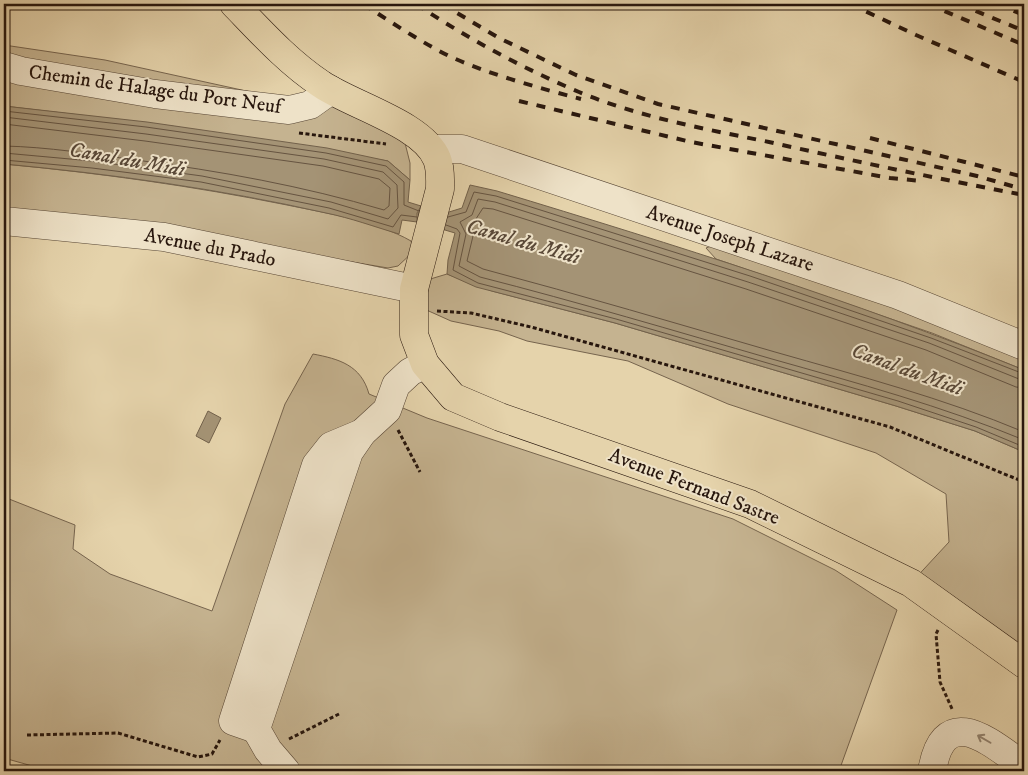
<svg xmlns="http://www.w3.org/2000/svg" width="1028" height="775" font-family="'IM FELL DW Pica',serif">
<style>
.green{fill:#c5b390;stroke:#76644e}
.water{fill:#a49375;stroke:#72614b}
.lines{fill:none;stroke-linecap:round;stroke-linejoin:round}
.shore{stroke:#665441;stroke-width:1}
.minor-casing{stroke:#564534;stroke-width:29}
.major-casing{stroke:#27160d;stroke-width:29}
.path{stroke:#27160d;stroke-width:3;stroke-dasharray:4 2.5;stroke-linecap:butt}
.minor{stroke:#eee2c8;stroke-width:28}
.major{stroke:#e5d3ab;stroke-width:28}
.rail{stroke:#27160d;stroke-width:4;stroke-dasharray:9 9;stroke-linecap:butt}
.oneway{stroke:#948674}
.labels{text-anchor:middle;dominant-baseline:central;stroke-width:4;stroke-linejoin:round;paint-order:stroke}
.street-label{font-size:20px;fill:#27160d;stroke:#eee2c8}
.water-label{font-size:21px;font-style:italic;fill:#594837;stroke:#eee2c8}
</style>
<rect width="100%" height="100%" fill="#e5d3ab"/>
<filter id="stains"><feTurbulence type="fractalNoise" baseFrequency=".004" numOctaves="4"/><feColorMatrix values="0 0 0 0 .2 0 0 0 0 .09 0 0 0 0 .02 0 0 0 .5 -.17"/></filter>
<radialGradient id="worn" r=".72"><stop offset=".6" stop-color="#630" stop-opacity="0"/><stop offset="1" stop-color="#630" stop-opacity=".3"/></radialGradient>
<g class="green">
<polygon points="4,45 105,60 310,105 331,90 400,123 410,163 410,180 388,161 363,157 171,126 4,106"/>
<path d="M4,164C99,173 193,186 287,205C326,213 376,221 411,241L414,251L398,266L388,268L239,243L4,221Z"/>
<polygon points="719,243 1024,351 1024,370 932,333 716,259 706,248"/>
<polygon points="447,274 492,291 615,323 896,406 975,431 1024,452 1024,664 911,583 949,542 946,494 876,453 728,404 628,361 527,341 499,331 451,321 422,308 427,280"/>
<path d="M313,354C339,359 361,365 369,394L427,418L733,519L835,570L897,610L839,771H50L4,758V497L75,525L73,549L110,574L212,611L285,404Z"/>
</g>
<g class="water">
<path d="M4,106L147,122L327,148L388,161L410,180L408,202L421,206L417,213V222L402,220L399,234C375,227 351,218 326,213C220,189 112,174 4,164Z"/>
<path d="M470,185L497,191C675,245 852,300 1024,370V452L975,431L896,406L615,323L476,287L447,274L448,260L455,233L418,222V213L422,206L449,212L462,208Z"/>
<polygon points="208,411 221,418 209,443 196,436"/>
</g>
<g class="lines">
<g class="shore">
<polyline points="4,111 146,127 326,153 386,166 404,182 404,205 419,211"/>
<polyline points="4,117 146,134 324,159 383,172 397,185 398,208 388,219 331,202 202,176 92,161 4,153"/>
<path d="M4,124L145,141L323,166L379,179L390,188L389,206L384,210C303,186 220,171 136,160C92,154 48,147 4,146"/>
<polyline points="4,160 92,168 201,182 329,208 393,227 401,215 417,217"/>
<polyline points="448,217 466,212 474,192 496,196 750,276 931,338 1024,374"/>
<polyline points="446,225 457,229 460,233 453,270 478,283 616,319 898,401 976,427 1024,447"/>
<path d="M1024,381L929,343L748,282L495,202L478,199L472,215L460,222L466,234L459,266L480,277C578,302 675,331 772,359C857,383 942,406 1024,440"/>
<path d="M1024,388L1016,387L926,350L746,289L493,209L483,208L472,225L473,236L467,261L483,269C581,295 678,324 775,352C859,376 943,398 1024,432"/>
</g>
<defs>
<g id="minor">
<polyline points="4,66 21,71 155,94 289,110 310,105 331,90"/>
<polyline points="432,149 462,149 898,295 1024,346"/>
<polyline points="4,221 164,237 414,289"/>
<polyline points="256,729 233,721 316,465 331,446 362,433"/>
<polyline points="286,771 268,750 256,729 349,452 362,433 387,410 396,385 410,372 425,364"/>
<path d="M932,771C944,700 991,743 1024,766"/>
</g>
<path id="major" d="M234,4C261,32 288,62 321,84C351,105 423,124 437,159C441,169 440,179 440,189L414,289V335L425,364L453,397L500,417L750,504L911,583L1024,664"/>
</defs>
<use href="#minor" class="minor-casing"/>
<use href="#major" class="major-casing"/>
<g class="path">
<polyline points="299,133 386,144"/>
<polyline points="437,311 471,313 531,327 890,427 1024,482"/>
<polyline points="398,430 420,472"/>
<polyline points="938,630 936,634 940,682 953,711"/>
<polyline points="27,735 118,733 198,757 212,754 220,740"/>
<polyline points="289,739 339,714"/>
</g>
<use href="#minor" class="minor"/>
<use href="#major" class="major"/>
<g class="rail">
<path d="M363,4C391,22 419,41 449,56C488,74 539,88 581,99"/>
<path d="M416,4C467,38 522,68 579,92C639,117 705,129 769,142C854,161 939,179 1024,195"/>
<polyline points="442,4 499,38 576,75 658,104 977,176 1019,188"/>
<polyline points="850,4 916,35 1024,82"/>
<polyline points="928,4 1024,45"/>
<polyline points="959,4 1024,31"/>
<polyline points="997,4 1024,15"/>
<polyline points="519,101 691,142 890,178 922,181"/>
<polyline points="870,138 1024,177"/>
</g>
</g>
<defs><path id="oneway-shaft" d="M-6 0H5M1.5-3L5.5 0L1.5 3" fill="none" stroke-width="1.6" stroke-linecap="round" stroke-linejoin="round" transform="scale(1.25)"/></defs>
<use class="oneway" href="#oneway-shaft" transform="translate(984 739) rotate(-150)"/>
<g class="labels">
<g class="street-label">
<text transform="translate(155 90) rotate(8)">Chemin de Halage du Port Neuf</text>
<text transform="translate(730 239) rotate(18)">Avenue Joseph Lazare</text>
<text transform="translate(210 248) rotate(11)">Avenue du Prado</text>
<text transform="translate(694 487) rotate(21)">Avenue Fernand Sastre</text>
</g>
<g class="water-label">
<text transform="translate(127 160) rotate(10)">Canal du Midi</text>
<text transform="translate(523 242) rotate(16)">Canal du Midi</text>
<text transform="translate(907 370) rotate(20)">Canal du Midi</text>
</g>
</g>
<rect width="1028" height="775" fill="none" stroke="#e5d3ab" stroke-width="20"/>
<rect x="5" y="5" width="1018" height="765" fill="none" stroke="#27160d" stroke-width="2.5"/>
<rect x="10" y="10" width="1008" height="755" fill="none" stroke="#27160d"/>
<rect width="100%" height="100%" filter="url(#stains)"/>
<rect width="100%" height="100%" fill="url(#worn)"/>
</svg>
